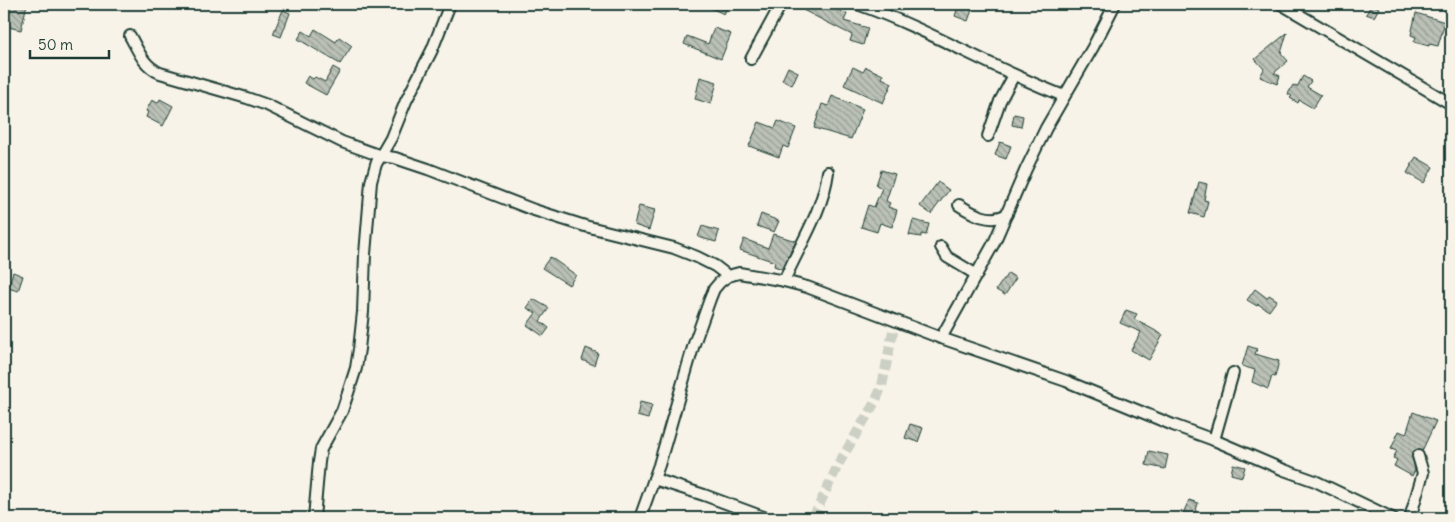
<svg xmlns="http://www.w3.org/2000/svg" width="1455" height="522" font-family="Delius,sans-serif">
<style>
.building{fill:url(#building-back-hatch);stroke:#1f3d34}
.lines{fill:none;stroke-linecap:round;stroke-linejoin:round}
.street-tunnel{stroke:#cccfc4;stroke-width:10;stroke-dasharray:10 5;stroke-linecap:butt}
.street-casing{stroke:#1f3d34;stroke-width:14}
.path{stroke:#1f3d34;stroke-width:2;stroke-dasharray:4 4;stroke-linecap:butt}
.street{stroke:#f7f3e8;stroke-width:10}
</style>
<defs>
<pattern id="building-back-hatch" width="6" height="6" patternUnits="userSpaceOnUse" patternTransform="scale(1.25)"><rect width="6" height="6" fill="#bbc1b6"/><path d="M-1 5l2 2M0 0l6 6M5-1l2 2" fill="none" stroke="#979e95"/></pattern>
</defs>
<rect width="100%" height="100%" fill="#f7f3e8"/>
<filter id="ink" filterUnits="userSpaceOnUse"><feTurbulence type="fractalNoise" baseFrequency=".02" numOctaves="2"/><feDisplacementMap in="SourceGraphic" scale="10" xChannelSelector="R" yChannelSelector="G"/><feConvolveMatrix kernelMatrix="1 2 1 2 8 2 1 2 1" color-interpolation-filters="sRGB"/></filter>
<g filter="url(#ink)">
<g class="building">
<polygon points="5,4 27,4 21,30 4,26 4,9"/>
<polygon points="702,4 729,4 724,14"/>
<polygon points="807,4 835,4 833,8 847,14 844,21 868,28 863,45 850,41 852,35 803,10"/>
<polygon points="959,4 973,7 968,21 955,16"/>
<polygon points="1372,4 1379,8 1374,17 1366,14"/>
<polygon points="283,10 290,13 281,37 273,34"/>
<polygon points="1416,13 1445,22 1438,46 1429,44 1429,46 1414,42 1416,37 1411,35"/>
<polygon points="714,28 731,34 721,59 684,44 687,36 708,44"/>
<polygon points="315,29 336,42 339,37 352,46 340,64 298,39 303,31 311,36"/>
<polygon points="1287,33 1281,53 1288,61 1274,73 1280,76 1277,84 1260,77 1264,69 1255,59"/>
<polygon points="333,67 340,71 326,95 304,83 308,76 313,79 315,77 325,82"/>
<polygon points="788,67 798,72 792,85 782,80"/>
<polygon points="853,67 863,72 866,67 883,75 882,78 892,83 883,103 844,85"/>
<polygon points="1303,76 1311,81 1307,87 1321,95 1313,108 1299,100 1298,103 1290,98 1292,96 1288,94 1293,85 1297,87"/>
<polygon points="700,77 717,82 711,104 695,99"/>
<polygon points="832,96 863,109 851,139 814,128 822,104 828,106"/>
<polygon points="160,99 173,106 163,126 146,117 148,112 146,111 152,100 158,103"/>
<polygon points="1014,114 1023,116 1021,127 1012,125"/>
<polygon points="778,121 796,128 788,148 783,146 779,157 749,146 759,122 775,128"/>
<polygon points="1000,142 1011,146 1006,159 995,155"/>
<polygon points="1416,157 1433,167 1424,183 1407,173"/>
<polygon points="881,170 895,174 886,201 890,203 888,207 897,210 892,227 880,223 877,232 861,227 868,205 874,207 882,188 876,185"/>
<polygon points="938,182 949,190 931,214 920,206"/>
<polygon points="1199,182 1207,184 1204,200 1208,201 1204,217 1190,213"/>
<polygon points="639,206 655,210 649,230 634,225"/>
<polygon points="761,214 779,221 774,232 757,226"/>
<polygon points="913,220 929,224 926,235 921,234 921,237 909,235"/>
<polygon points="702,226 719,231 716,242 698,237"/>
<polygon points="773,234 796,241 782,269 774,266 775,262 740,250 744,239 768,248"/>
<polygon points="550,257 576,275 569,285 542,268"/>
<polygon points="13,272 23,276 18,291 8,288"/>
<polygon points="1008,273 1016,278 1005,295 996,290"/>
<polygon points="1255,289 1267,298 1269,295 1277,300 1269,311 1258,304 1257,306 1247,300"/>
<polygon points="533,299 549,308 540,321 549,328 543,336 527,325 536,313 527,308"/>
<polygon points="1126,310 1137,314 1134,319 1163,335 1149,360 1131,350 1141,332 1120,323"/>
<polygon points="1248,346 1257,349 1255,354 1279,361 1275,377 1272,376 1268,389 1252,382 1255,370 1242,366"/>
<polygon points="586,348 598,353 594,365 582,360"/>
<polygon points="640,402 652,405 648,419 637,416"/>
<polygon points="1413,412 1436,421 1422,451 1417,449 1412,454 1415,470 1412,476 1394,466 1397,460 1393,458 1397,451 1391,449 1399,431 1406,434"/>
<polygon points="910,424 923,428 918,442 905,438"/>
<polygon points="1149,451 1168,455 1165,469 1146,465"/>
<polygon points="1233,464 1245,467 1242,477 1231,474"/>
<polygon points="1189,500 1198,503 1194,518 1181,518"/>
</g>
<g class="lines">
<polyline class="street-tunnel" points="813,518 839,463 875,402 882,386 895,321"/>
<defs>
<g id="street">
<path d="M857,4C929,29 993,69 1064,96"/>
<polyline points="1281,4 1451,104"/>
<path d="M130,36C139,52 143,65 160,73L247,98L267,105L342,142L381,156L395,158L428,169L534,210L585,226L674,248L697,257L715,266L728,276"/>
<polyline points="751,59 781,4"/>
<polyline points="988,136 1000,101 1014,75"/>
<path d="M959,205C973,214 991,224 1007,214"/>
<polyline points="941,247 947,257 977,275"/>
<path d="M784,281C799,246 823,211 828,172"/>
<polyline points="941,338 994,243 1026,169 1046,128 1093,47 1115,4"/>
<polyline points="1214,440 1233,373"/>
<polyline points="654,479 704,495 766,518"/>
<polyline points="314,518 319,462 321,449 342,411 348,393 356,368 359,349 363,312 365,254 371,182 376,164 391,138 406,101 432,50 450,4"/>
<polyline points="640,518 659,465 694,344 710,299 714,289 720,282 728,276 739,273 780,280 807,287 941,338 1066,381 1173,425 1214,440 1284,470 1315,481 1392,518"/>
<polyline points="1410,518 1423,473 1418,456"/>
</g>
</defs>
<use href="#street" class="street-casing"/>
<polyline class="path" points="901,11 901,4"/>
<use href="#street" class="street"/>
</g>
</g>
<rect width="1455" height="522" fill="none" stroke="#f7f3e8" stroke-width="20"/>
<rect x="10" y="10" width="1435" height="502" fill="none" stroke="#1f3d34" stroke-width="2" filter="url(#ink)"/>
<path d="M30 50v8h79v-8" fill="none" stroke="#1f3d34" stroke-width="2.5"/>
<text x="38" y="50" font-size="15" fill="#1f3d34" stroke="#f7f3e8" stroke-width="4" paint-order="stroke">50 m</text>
</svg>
